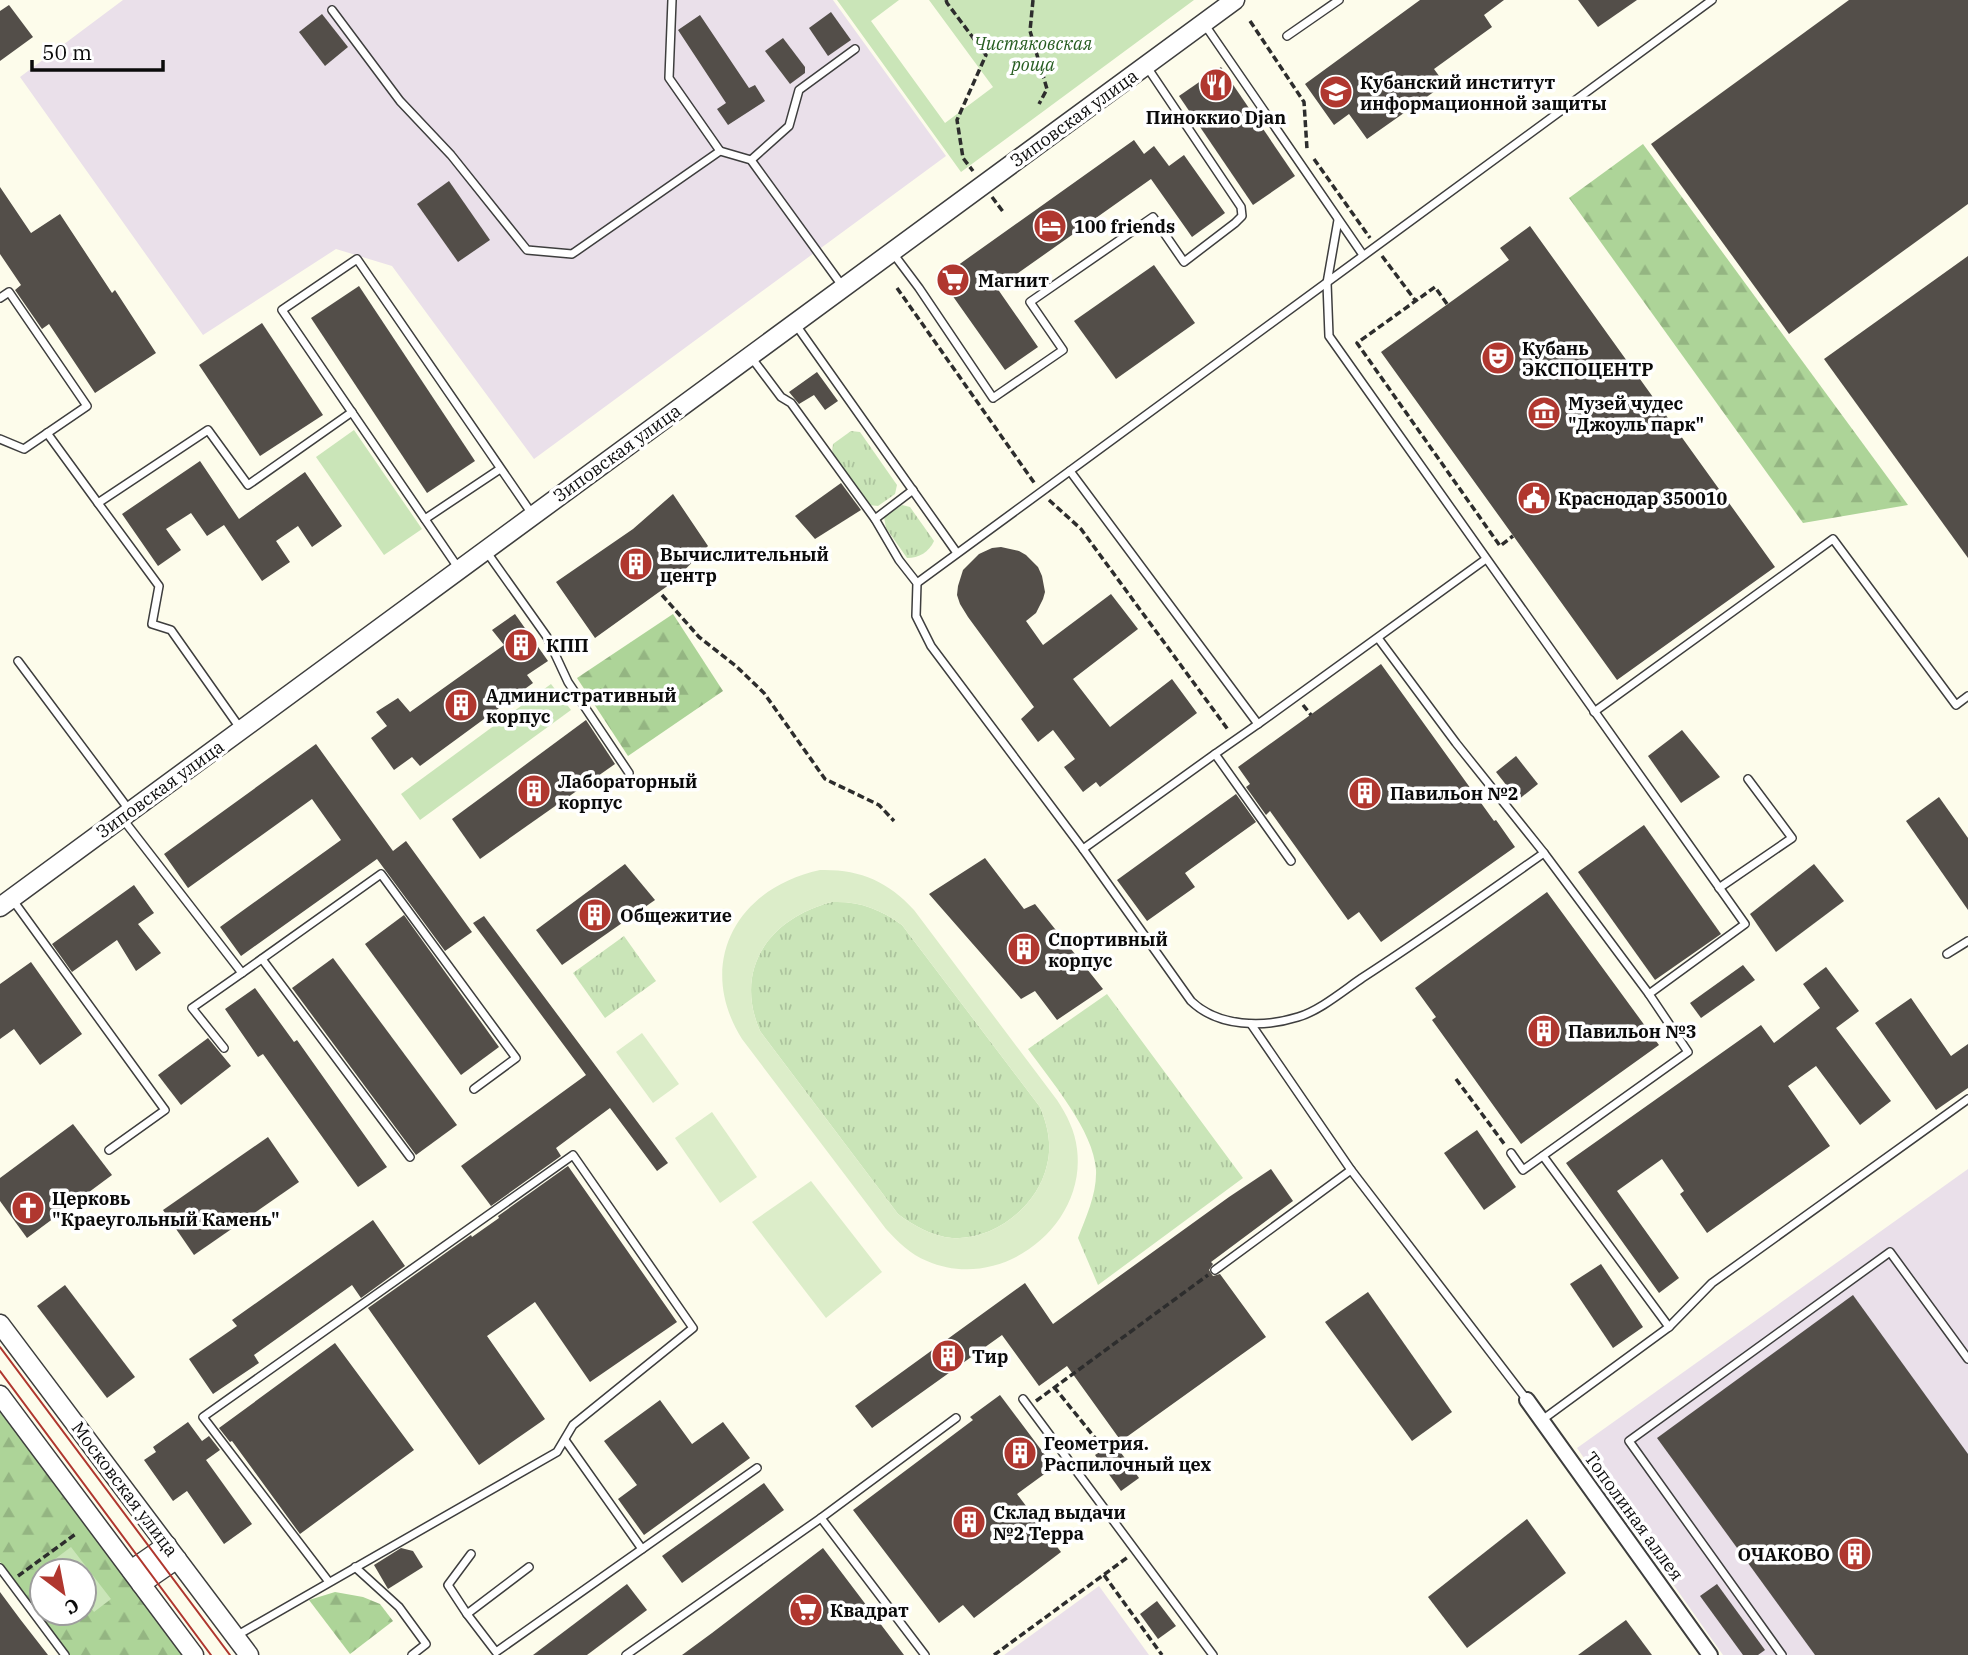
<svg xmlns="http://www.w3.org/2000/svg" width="1968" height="1655" font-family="'IBM Plex Serif',serif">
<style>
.industrial{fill:#eae0ea}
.grass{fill:url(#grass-tufts)}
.forest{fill:url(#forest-firs);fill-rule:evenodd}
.park{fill:#cae5b8}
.pitch{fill:#dcedc9;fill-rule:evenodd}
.building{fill:#534e49}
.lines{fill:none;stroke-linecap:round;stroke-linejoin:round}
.service-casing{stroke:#3e3e3e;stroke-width:10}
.minor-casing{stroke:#3e3e3e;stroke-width:18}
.tertiary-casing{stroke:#3e3e3e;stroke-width:21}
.path{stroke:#2d2d2d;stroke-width:3.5;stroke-dasharray:7 3.5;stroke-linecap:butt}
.service{stroke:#fff;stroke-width:7}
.minor{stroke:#fff;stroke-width:14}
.tertiary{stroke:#fff;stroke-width:18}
.tram{stroke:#b0372f;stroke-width:2}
.labels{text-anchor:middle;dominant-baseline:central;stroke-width:7;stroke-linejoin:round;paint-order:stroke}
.park-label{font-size:18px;font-style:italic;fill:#275d21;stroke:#fff}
.poi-label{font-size:18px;font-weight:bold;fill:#0b0b0b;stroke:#fff;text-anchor:start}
.street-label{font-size:18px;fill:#0b0b0b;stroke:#fff}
</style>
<defs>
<pattern id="grass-tufts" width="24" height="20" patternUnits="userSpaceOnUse" patternTransform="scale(1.75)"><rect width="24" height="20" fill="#cae5b8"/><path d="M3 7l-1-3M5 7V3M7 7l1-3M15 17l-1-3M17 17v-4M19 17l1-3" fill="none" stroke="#acc39d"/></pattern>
<pattern id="forest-firs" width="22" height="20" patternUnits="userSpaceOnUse" patternTransform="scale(1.75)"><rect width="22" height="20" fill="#add498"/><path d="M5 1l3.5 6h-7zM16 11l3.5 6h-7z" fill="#94b582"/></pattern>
</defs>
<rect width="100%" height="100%" fill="#fdfceb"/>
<g class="industrial">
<polygon points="123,0 833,0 946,156 534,459 392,266 336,249 203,335 20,77"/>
<polygon points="1968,1169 1968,1655 1723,1655 1577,1448"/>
<polygon points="1099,1586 1149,1655 1004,1655"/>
</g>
<g class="grass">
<polygon points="851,431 860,432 897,485 895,494 878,506 869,505 832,454 833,444"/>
<path d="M902,505L910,507L934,541C929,552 919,558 907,558L886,528L884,517Z"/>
<path d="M832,902C860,901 880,909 902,925L1040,1107C1048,1126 1052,1145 1047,1165C1038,1206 994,1241 952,1238C932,1236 914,1226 898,1214L760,1031C733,968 770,918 832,902Z"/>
<polygon points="624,936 656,981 605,1018 573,973"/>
<path d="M1107,994L1243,1178L1098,1285L1078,1238C1086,1217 1097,1194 1096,1170C1094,1131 1051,1081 1028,1049Z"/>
</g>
<g class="forest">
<polygon points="1643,144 1908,505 1803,523 1569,198"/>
<polygon points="673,614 723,691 628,756 577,678"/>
<path d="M0,1407L186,1655H69L0,1562ZM42,1571H84V1613H42Z"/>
<polygon points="335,1592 363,1597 380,1604 393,1621 350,1654 309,1600"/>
</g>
<g class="park">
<polygon points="837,0 899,0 871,21 945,123 993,87 929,0 1194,0 961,172"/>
<polygon points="354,430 422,529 384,555 316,457"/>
<polygon points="551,684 571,710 420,820 401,794"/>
<polygon points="71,1547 111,1599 94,1612 84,1599 84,1571 63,1571 55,1559"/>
</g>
<g class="pitch">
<path d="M820,870C859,869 888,881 914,910L1057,1100C1067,1115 1075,1131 1077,1149C1087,1227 1000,1293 927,1261C910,1254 898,1242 886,1229L742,1039C695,964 736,888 820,870ZM832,902C860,901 880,909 902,925L1040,1107C1048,1126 1052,1145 1047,1165C1038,1206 994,1241 952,1238C932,1236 914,1226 898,1214L760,1031C733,968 770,918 832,902Z"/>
<polygon points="642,1033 679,1084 653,1103 616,1052"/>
<polygon points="712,1112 757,1177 720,1203 675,1138"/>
<polygon points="811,1181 882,1272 826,1318 752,1222"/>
</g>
<g class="building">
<polygon points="1420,0 1504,0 1484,15 1492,27 1434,69 1445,84 1367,139 1349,114 1334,125 1305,84"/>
<polygon points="1578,0 1637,0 1598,27"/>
<polygon points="1849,0 1968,0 1968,204 1789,334 1651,144"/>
<polygon points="9,5 33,37 0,61 0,11"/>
<polygon points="831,12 851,40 828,56 809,28"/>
<polygon points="322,14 348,47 325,66 299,32"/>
<polygon points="700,15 749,88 755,85 765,101 728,125 717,109 726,103 678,30"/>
<polygon points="783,38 805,67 805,73 790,84 765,51"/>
<polygon points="1221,67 1295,176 1253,205 1179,96"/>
<polygon points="1134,140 1144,154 1154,146 1169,166 1184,155 1225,213 1192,237 1151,179 997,288 1038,347 1005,370 940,278"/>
<polygon points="449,181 490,240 458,262 417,204"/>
<polygon points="0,187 31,233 60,214 112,293 115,290 156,353 95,393 49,324 42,329 15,290 21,285 0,254"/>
<polygon points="1530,226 1775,567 1617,680 1381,352 1509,260 1500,248"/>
<polygon points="1968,256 1968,558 1824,359"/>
<polygon points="1154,265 1195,323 1116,379 1074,321"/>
<polygon points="359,286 475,461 427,493 311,318"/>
<polygon points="262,323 323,415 260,456 199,365"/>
<polygon points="817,372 838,401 825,410 814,395 799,404 789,392"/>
<polygon points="200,461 239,519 305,472 342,526 312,547 298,526 276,541 290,562 262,581 224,525 207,536 191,513 166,529 181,550 158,566 122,514"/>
<polygon points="841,483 861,510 815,539 795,516"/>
<polygon points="673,494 708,546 673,582 595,638 556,582 633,529"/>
<polygon points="1001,547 1019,551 1026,555 1038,567 1042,576 1045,592 1043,599 1036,613 1026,621 1043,645 1111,594 1138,629 1073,679 1110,727 1172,679 1197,713 1100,787 1096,782 1083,792 1064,767 1075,759 1053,730 1038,742 1021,719 1034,707 968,617 960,604 957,595 958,586 963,570 979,554 992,548"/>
<polygon points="515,614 548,661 527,675 533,683 420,766 412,757 394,770 371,738 387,726 376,712 398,698 410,712 504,645 492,630"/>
<polygon points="1381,664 1494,821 1496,820 1515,847 1381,942 1359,912 1348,920 1270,811 1266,815 1246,787 1250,784 1238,767"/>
<polygon points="586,720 615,764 480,859 452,819"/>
<polygon points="1682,730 1720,777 1681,803 1648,756"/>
<polygon points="316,744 393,851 406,841 472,932 445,951 377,859 241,956 220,927 341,840 312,799 188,888 164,854"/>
<polygon points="1516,756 1538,784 1518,800 1496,772"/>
<polygon points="1236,794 1256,822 1185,873 1195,887 1147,921 1117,880"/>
<polygon points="1939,797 1968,838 1968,910 1906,821"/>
<polygon points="1644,825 1721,934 1655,980 1578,872"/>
<polygon points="985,858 1024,909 1035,904 1103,989 1057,1020 1035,991 1021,999 929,894"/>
<polygon points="625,864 655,900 562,965 536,930"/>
<polygon points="1814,864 1844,901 1776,952 1750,914"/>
<polygon points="134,885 154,913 138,924 161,953 136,971 117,940 72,972 52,944"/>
<polygon points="1547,892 1659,1045 1521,1144 1432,1020 1436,1017 1415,988"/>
<polygon points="404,915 499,1047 461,1075 365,944"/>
<polygon points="484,916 668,1163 657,1171 610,1108 556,1148 561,1156 491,1206 461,1166 586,1075 473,923"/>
<polygon points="333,958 457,1125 416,1155 292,988"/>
<polygon points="31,962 82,1034 40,1065 14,1029 0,1039 0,984"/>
<polygon points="1743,965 1755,980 1701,1018 1690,1003"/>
<polygon points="1826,967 1859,1011 1836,1028 1891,1101 1860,1125 1816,1066 1788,1086 1830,1146 1707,1233 1680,1194 1684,1191 1662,1159 1617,1191 1679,1278 1659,1293 1566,1163 1761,1025 1774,1043 1820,1008 1803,984"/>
<polygon points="255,988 294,1042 297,1040 387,1167 358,1187 263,1054 258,1057 225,1009"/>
<polygon points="1911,998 1951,1056 1968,1044 1968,1088 1936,1110 1875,1023"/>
<polygon points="208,1038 231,1066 181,1105 158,1075"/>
<polygon points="73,1124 112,1175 27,1238 0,1201 0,1178"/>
<polygon points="1477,1130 1516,1187 1484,1210 1444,1153"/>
<polygon points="268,1137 299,1182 194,1255 163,1210"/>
<polygon points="568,1166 677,1322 590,1382 535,1302 487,1336 545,1419 479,1465 368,1308 471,1235 472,1237 499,1218 498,1216"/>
<polygon points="1271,1169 1293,1201 1211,1262 1213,1264 1209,1270 1213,1276 1220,1274 1266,1337 1121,1441 1067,1366 1039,1386 1002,1335 872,1428 855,1406 1025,1283 1053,1324 1229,1197"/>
<polygon points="373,1220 405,1266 361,1298 352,1285 254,1355 259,1363 213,1394 189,1359 237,1326 232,1320"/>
<polygon points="1601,1264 1643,1327 1613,1348 1570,1284"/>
<polygon points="65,1285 135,1377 107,1398 37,1306"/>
<polygon points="1368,1292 1452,1412 1412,1441 1325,1322"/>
<polygon points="1853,1295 1968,1454 1968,1655 1815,1655 1657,1438"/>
<polygon points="335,1343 414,1450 300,1534 232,1441 230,1442 219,1428"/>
<polygon points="1000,1395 1054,1467 1017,1494 1061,1552 974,1618 963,1605 939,1623 853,1510 973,1420 970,1417"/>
<polygon points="660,1400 692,1444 723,1422 750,1458 644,1535 618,1499 637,1485 604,1441"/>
<polygon points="188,1422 202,1441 209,1436 220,1450 206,1460 252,1524 224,1544 187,1491 173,1501 144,1460 156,1452 153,1447"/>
<polygon points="1114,1443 1139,1478 1121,1491 1095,1455"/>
<polygon points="764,1483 784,1510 682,1583 662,1556"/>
<polygon points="1527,1519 1566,1573 1467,1648 1428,1597"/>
<polygon points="401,1548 413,1551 423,1567 388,1589 374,1565"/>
<polygon points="823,1548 904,1655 682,1655 712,1633"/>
<polygon points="627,1584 647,1610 587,1655 533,1655"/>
<polygon points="1717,1584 1765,1650 1758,1655 1743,1655 1700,1596"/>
<polygon points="0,1592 20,1619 48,1655 0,1655"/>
<polygon points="1157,1601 1176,1626 1158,1639 1140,1614"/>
<polygon points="1626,1620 1652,1655 1578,1655"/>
</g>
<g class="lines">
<defs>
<g id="service">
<polyline points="672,0 669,78 720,151"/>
<polyline points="332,10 400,101 451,155 527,250 572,254 720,151 751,160 843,287"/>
<polyline points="1205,25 1363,255"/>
<polyline points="1287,36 1339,0"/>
<polyline points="751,160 789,126 799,90 855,49"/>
<polyline points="1338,220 1327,283 1329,336 1745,924 1649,994 1688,1052 1523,1170 1511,1153"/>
<polyline points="892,252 919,288 993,398 1063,350 1030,302 1153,217 1184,262 1235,223 1242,216 1241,207 1147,67"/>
<polyline points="0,298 9,292 87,406 24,449 0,439"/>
<polyline points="796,325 957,553"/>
<path d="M751,357L781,397L791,403L875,519L899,560L917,583L916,616L931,646L1083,849L1191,1001C1218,1027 1263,1028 1298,1017C1319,1011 1343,991 1362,978C1424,938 1484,895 1544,853L1649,994"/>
<polyline points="47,433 98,503"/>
<polyline points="1070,471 1258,724 1215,754 1291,861"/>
<polyline points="425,519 500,469"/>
<polyline points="875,519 913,490"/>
<polyline points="486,551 547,637 568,682 629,773"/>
<polyline points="459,569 282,310 357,259 532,514"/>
<polyline points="917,583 1712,0"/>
<polyline points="1378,638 1456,743 1544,853"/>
<polyline points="18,661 130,811"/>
<polyline points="1594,712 1833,539 1956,705 1968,696"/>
<polyline points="1258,724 1486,559"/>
<polyline points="240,728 171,630 152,624 159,586 98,503 208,430 248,485 352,412"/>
<polyline points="122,818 242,973 381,874 516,1058 474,1089"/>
<polyline points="1083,849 1215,754"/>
<polyline points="1719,888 1792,838 1748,779"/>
<polyline points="12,899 165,1110 109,1150"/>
<polyline points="1947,954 1968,941"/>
<polyline points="262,959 410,1157"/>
<polyline points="1251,1024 1351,1170 1527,1400"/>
<polyline points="224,1048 192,1008 242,973"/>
<polyline points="1215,1270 1351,1170"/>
<polyline points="1669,1327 1712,1283 1968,1099"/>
<polyline points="1023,1399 1213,1655"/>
<polyline points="1542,1420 1669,1327 1543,1156"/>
<polyline points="565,1440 642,1549"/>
<polyline points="821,1518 956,1418"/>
<polyline points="355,1567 399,1607 426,1644 412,1655"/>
<polyline points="529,1567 467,1614 496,1652 757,1468"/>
<polyline points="0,1568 65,1655"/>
<polyline points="467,1614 448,1585 471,1554"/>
<polyline points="236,1636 557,1452 573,1425 693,1328 573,1155 203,1417 329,1582"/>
<polyline points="626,1655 821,1518 925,1655"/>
<polyline points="1782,1655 1629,1441 1890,1252 1968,1359"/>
</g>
<polyline id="minor" points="1527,1400 1710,1655"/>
<g id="tertiary">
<polyline points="0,907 1235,0"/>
<polyline points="0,1324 249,1655"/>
<polyline points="0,1395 194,1655"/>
<polyline points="131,1570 167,1545"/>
<polyline points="141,1584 177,1559"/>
</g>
</defs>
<use href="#service" class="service-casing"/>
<use href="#minor" class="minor-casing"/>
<use href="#tertiary" class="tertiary-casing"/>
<g class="path">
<polyline points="946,0 947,3 986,55 957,120 963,158 973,171"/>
<polyline points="1033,0 1030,31 1047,89 1039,104"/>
<polyline points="1250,21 1304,102 1307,149"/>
<polyline points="1314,159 1370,238"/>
<polyline points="992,197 1004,213"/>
<polyline points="1382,256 1415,300"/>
<polyline points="897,288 1035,484"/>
<polyline points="1447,304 1435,287 1357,343 1500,546 1513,536"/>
<polyline points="1049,500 1081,529 1229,731"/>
<polyline points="662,595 699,637 736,666 764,693 825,779 879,805 894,821"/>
<polyline points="1303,705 1311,715"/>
<polyline points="1456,1079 1505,1145"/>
<polyline points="1054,1387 1104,1449"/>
<polyline points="1036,1401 1208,1275"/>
<polyline points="1104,1575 1162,1655"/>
<polyline points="18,1576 77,1533"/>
<polyline points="994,1655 1128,1557"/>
</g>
<use href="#service" class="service"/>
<use href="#minor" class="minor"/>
<use href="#tertiary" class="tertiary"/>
<g class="tram">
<polyline points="0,1347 230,1655"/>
<polyline points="0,1371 211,1655"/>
</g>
</g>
<defs>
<symbol id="restaurant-disc" viewBox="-11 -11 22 22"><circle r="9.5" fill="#b0372f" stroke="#fff"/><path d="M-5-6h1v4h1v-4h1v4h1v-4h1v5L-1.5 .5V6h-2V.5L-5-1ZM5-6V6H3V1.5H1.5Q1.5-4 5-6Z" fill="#fff"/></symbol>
<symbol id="university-disc" viewBox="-11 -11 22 22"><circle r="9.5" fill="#b0372f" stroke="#fff"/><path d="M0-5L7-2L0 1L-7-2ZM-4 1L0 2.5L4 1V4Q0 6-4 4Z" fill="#fff"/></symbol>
<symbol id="hotel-disc" viewBox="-11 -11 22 22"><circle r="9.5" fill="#b0372f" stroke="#fff"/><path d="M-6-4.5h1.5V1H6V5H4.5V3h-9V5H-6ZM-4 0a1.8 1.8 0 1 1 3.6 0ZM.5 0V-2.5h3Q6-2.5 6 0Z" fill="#fff"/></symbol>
<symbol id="supermarket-disc" viewBox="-11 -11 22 22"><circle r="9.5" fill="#b0372f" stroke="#fff"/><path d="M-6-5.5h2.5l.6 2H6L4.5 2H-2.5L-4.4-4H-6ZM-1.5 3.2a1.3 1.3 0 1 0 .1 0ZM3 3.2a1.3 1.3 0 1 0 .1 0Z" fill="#fff"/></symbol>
<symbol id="theatre-disc" viewBox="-11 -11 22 22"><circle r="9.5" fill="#b0372f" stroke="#fff"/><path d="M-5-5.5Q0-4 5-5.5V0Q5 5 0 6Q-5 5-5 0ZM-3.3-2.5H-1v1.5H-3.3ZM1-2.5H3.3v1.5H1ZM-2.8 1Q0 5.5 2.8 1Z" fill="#fff"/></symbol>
<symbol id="museum-disc" viewBox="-11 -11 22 22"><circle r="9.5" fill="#b0372f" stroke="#fff"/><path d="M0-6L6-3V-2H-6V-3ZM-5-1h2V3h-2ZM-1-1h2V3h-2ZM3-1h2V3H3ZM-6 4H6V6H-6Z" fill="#fff"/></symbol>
<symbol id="civic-disc" viewBox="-11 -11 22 22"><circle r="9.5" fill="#b0372f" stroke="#fff"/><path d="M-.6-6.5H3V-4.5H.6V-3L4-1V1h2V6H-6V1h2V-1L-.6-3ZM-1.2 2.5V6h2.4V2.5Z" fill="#fff"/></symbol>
<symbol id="building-disc" viewBox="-11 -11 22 22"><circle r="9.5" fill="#b0372f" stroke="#fff"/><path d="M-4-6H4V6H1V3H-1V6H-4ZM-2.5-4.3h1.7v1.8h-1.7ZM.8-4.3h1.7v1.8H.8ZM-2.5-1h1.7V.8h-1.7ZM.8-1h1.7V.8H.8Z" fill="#fff"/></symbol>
<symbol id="church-disc" viewBox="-11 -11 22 22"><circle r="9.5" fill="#b0372f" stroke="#fff"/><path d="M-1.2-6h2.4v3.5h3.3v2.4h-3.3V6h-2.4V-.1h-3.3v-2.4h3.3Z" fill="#fff"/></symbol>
</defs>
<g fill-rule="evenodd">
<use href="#restaurant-disc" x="1197" y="66" width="38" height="38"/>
<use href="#university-disc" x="1317" y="73" width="38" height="38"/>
<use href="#hotel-disc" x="1031" y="207" width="38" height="38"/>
<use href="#supermarket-disc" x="934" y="261" width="38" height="38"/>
<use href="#theatre-disc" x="1479" y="339" width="38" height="38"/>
<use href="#museum-disc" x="1525" y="394" width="38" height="38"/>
<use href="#civic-disc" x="1515" y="479" width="38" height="38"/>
<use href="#building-disc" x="617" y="545" width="38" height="38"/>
<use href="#building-disc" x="502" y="626" width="38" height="38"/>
<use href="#building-disc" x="442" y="686" width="38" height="38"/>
<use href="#building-disc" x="515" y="772" width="38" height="38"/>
<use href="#building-disc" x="1346" y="774" width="38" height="38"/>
<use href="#building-disc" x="576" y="896" width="38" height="38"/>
<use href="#building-disc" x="1005" y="930" width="38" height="38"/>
<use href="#building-disc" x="1525" y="1012" width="38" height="38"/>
<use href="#church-disc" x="9" y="1189" width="38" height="38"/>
<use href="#building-disc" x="929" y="1337" width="38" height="38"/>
<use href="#building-disc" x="1001" y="1434" width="38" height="38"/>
<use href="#building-disc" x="950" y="1503" width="38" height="38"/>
<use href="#building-disc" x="1836" y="1535" width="38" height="38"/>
<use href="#supermarket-disc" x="787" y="1591" width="38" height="38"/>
</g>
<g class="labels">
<g class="park-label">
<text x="1033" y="43">Чистяковская<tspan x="1033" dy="21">роща</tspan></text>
</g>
<g class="poi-label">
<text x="1360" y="82">Кубанский институт<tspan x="1360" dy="21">информационной защиты</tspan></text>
<text x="1216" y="117" text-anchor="middle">Пиноккио Djan</text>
<text x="1074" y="226">100 friends</text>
<text x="978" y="280">Магнит</text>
<text x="1522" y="348">Кубань<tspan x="1522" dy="21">ЭКСПОЦЕНТР</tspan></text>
<text x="1568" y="403">Музей чудес<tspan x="1568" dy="21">"Джоуль парк"</tspan></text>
<text x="1558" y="498">Краснодар 350010</text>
<text x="660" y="554">Вычислительный<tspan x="660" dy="21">центр</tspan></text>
<text x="546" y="645">КПП</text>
<text x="486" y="695">Административный<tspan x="486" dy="21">корпус</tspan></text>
<text x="558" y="781">Лабораторный<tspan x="558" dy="21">корпус</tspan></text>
<text x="1390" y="793">Павильон №2</text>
<text x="620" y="915">Общежитие</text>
<text x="1048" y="939">Спортивный<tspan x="1048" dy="21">корпус</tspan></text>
<text x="1568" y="1031">Павильон №3</text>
<text x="52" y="1198">Церковь<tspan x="52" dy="21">"Краеугольный Камень"</tspan></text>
<text x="972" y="1356">Тир</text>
<text x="1044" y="1443">Геометрия.<tspan x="1044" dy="21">Распилочный цех</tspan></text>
<text x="993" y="1512">Склад выдачи<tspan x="993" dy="21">№2 Терра</tspan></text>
<text x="1830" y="1554" text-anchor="end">ОЧАКОВО</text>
<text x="830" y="1610">Квадрат</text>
</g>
<g class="street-label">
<text transform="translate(1074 118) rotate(-36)">Зиповская улица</text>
<text transform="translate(617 453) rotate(-36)">Зиповская улица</text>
<text transform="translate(160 789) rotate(-36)">Зиповская улица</text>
<text transform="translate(125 1489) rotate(53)">Московская улица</text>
<text transform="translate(1634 1516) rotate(54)">Тополиная аллея</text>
</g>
</g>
<g transform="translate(63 1592) rotate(148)"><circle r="33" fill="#ffffff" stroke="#9d9d9d" stroke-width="2"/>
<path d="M0-5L12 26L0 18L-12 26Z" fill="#b0372f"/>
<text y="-10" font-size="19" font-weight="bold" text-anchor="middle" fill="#0b0b0b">С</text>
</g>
<path d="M32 60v10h131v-10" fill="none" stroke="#0b0b0b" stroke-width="3.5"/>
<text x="42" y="60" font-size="21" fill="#0b0b0b" stroke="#ffffff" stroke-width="5" paint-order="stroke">50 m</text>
</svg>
